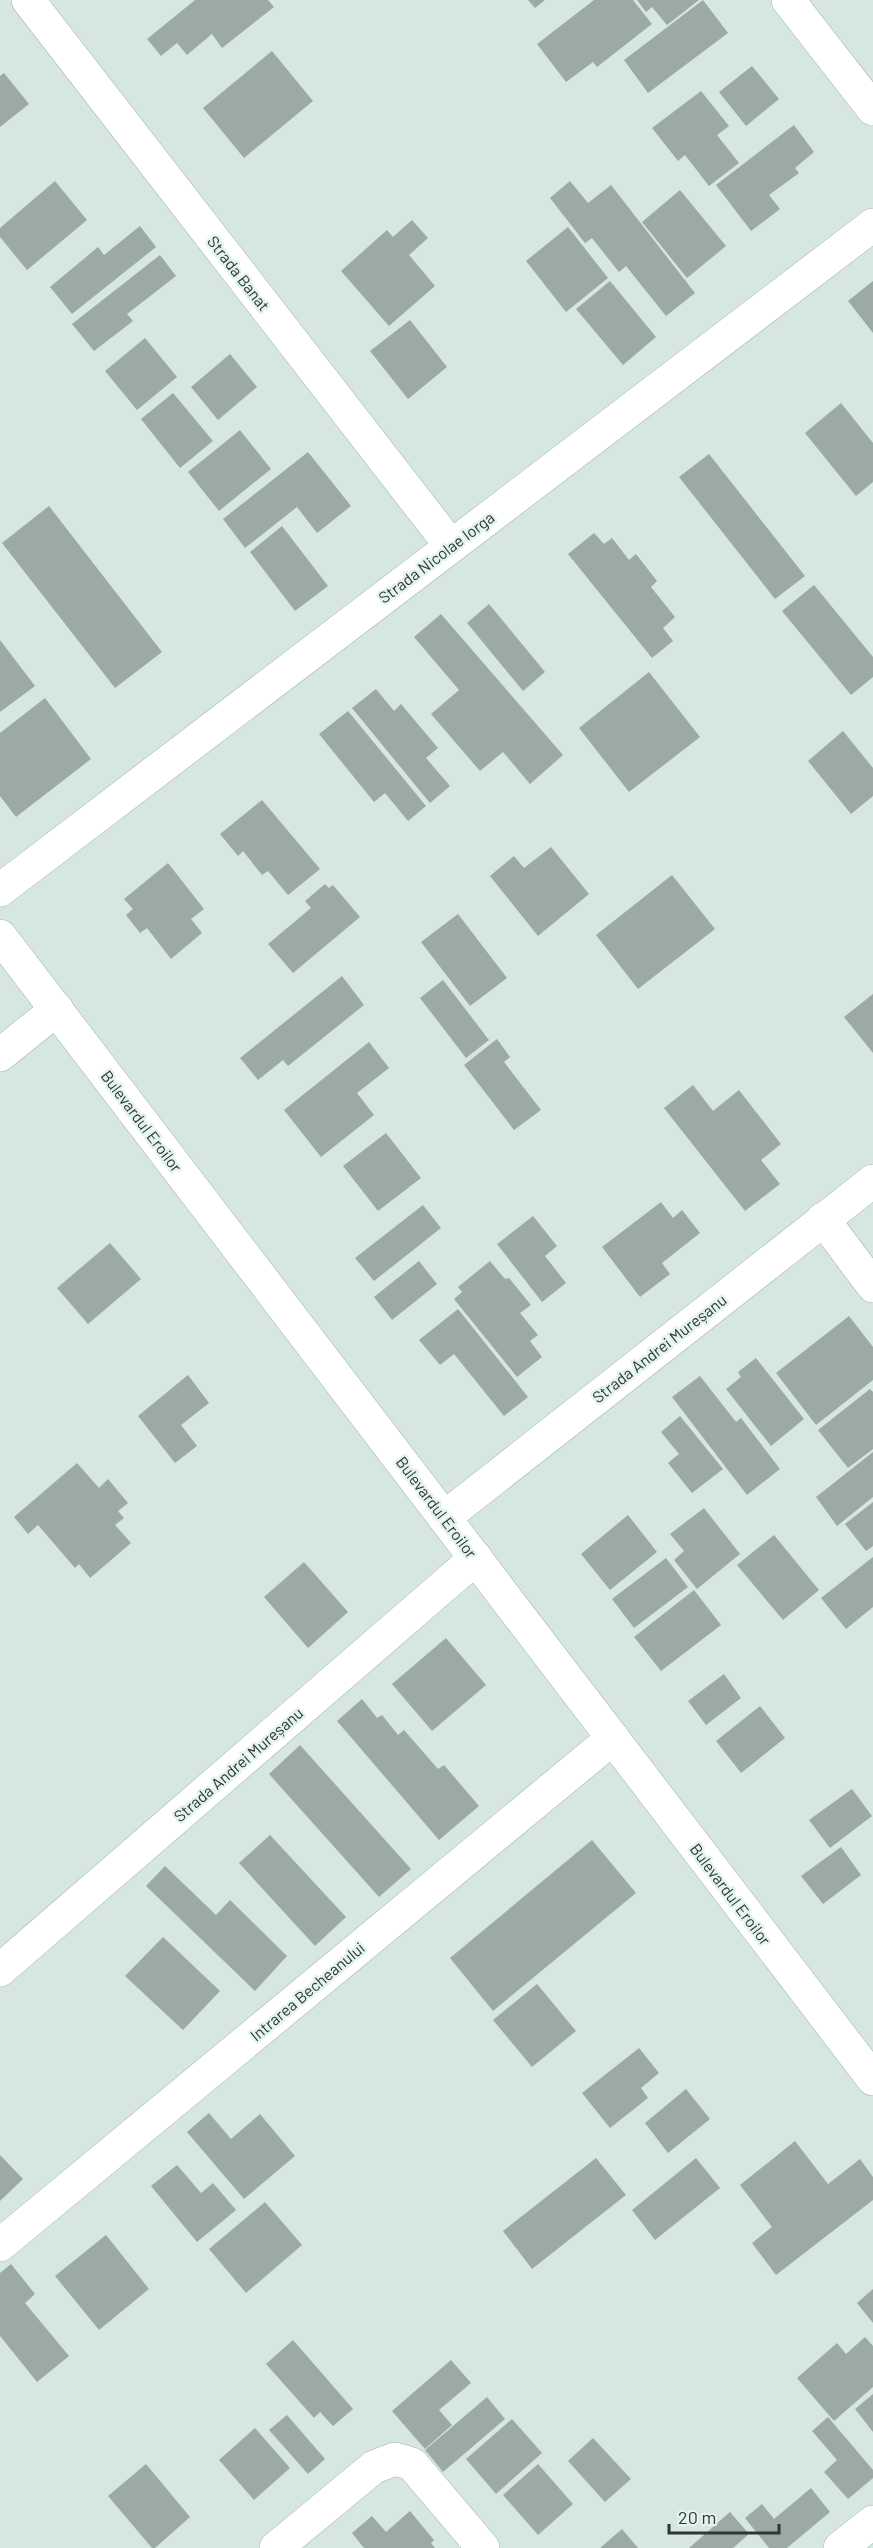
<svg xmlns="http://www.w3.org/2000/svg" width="873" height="2548" font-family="Barlow,sans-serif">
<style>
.building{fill:#9baba4}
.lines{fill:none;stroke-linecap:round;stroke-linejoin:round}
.street-casing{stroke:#a3b3ad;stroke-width:34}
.secondary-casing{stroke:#a3b3ad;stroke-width:34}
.street{stroke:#fff;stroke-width:33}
.secondary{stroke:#fff;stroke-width:33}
.labels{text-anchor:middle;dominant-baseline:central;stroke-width:5;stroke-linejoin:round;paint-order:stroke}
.street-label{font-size:16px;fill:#303634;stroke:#e3f3ed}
</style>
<rect width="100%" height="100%" fill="#d6e6e0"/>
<g class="building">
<polygon points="195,0 268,0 274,7 222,48 212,34 187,55 177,43 161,56 147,39"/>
<polygon points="528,0 545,0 535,8"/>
<polygon points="594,0 633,0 652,24 597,67 593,62 566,82 537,44"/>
<polygon points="637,0 699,0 667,25 652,7 646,12"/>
<polygon points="703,0 728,33 648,93 624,60"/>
<polygon points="272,51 313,101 244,158 203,108"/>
<polygon points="752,66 779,99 746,126 719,92"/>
<polygon points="4,73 29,104 0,127 0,76"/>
<polygon points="701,91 729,126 717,135 739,163 709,186 685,155 678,161 652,128"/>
<polygon points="794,125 814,152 795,168 799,173 769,195 780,209 751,231 716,185"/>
<polygon points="55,181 87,220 27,270 0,237 0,228"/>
<polygon points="570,181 588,203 611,185 695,293 666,316 626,266 619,272 592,238 585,243 550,198"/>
<polygon points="680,190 726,246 687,278 642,222"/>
<polygon points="412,220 428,238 409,255 435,286 389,326 341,271 387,230 393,237"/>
<polygon points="140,226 156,247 72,314 50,287 98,247 104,255"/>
<polygon points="568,227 608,278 566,312 526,261"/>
<polygon points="160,255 176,276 127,314 133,321 94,351 72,324"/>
<polygon points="610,281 656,337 623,365 576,309"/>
<polygon points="873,281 873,333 848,301"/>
<polygon points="410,320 447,367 408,399 370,351"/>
<polygon points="145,338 177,377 137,410 105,371"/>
<polygon points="230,354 257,387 218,420 191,387"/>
<polygon points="173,393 213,441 180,468 141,419"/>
<polygon points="841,403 873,443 873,482 856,496 805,433"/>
<polygon points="240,430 271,469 219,511 188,472"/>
<polygon points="308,452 351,506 317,533 297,507 245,548 223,519"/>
<polygon points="709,454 805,576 775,599 679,477"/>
<polygon points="49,506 162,652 115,688 2,543"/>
<polygon points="282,526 328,586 295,611 250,552"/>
<polygon points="594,533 604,544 612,538 629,560 636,554 657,581 651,587 675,617 663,628 673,641 652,658 568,554"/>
<polygon points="814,585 873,657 873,677 851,695 782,611"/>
<polygon points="489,604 545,672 523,691 467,623"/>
<polygon points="441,614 563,755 530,784 503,752 480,771 431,714 459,690 414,637"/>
<polygon points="0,640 35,686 0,712"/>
<polygon points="649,672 700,737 629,792 579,728"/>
<polygon points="376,689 394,711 401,704 438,748 426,758 450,786 430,803 352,708"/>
<polygon points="45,698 91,759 16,817 0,796 0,733"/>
<polygon points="348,711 426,806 408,821 385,793 374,802 319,734"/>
<polygon points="843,731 873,768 873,796 851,814 808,761"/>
<polygon points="262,800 320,869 288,895 268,871 262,875 243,851 238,856 220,834"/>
<polygon points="551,847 589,894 538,936 490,876 514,856 524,868"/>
<polygon points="168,863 204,909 191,919 202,933 171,959 147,928 140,933 126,915 133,909 124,899"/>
<polygon points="672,875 715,929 638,989 596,935"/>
<polygon points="325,884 329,888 333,885 360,917 293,973 268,944 311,908 305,901"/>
<polygon points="458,914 507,978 470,1006 421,942"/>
<polygon points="342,976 364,1005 288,1066 283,1060 258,1080 240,1058"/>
<polygon points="443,980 489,1040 466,1058 420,998"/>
<polygon points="873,994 873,1053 844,1017"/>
<polygon points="497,1039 510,1057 504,1062 541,1110 514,1130 464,1065"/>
<polygon points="369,1042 389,1068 357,1093 374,1115 321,1157 284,1110"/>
<polygon points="693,1085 713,1111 739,1090 781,1144 761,1160 780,1184 745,1211 664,1108"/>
<polygon points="386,1133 421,1178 378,1211 343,1166"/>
<polygon points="661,1202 673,1218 682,1210 700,1233 662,1263 670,1274 640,1297 602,1247"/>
<polygon points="423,1205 441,1228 374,1281 355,1258"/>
<polygon points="533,1216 557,1246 545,1256 566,1283 542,1302 497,1244"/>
<polygon points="110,1243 141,1279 88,1324 57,1288"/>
<polygon points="419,1261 437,1284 392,1320 374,1297"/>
<polygon points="490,1261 505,1279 509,1278 531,1305 520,1313 538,1335 530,1341 542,1357 517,1377 454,1299 462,1292 458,1287"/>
<polygon points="458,1309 528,1397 504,1416 454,1354 440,1365 419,1340"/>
<polygon points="849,1316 873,1347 873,1380 816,1425 776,1373"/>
<polygon points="756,1358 804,1419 771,1446 726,1389 741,1377 738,1372"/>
<polygon points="188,1375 209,1403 181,1425 197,1446 175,1463 138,1416"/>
<polygon points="700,1376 736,1422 741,1418 780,1469 747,1495 672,1397"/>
<polygon points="870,1389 873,1392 873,1449 848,1468 818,1430"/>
<polygon points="680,1416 723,1469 692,1493 668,1463 679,1454 661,1432"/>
<polygon points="873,1452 873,1497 837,1526 816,1497"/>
<polygon points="77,1463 99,1488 108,1479 128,1503 118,1511 124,1518 115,1525 131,1543 90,1578 79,1564 75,1568 38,1525 28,1534 14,1517"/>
<polygon points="873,1502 873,1546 866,1551 845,1524"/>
<polygon points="704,1508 740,1554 697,1589 674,1560 684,1551 670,1534"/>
<polygon points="628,1515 657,1552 610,1590 581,1554"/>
<polygon points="774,1535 819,1590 783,1620 737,1565"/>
<polygon points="873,1557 873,1607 846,1629 821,1598"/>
<polygon points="666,1558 688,1587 634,1628 612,1599"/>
<polygon points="304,1562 348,1612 308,1648 264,1597"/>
<polygon points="694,1590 721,1625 661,1671 634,1637"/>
<polygon points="446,1638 486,1685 432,1731 392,1684"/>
<polygon points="724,1674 741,1698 706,1725 688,1701"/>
<polygon points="362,1699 377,1718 382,1715 398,1735 404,1730 438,1769 444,1765 479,1806 439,1840 337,1721"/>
<polygon points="760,1706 785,1738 741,1773 716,1741"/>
<polygon points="300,1745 411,1869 379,1897 269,1774"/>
<polygon points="852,1789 872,1816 830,1848 809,1820"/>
<polygon points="270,1835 346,1917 315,1946 239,1863"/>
<polygon points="592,1840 636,1893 493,2011 450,1958"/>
<polygon points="841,1847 861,1875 823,1904 801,1876"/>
<polygon points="165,1866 216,1915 230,1900 287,1956 255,1991 146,1886"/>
<polygon points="163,1937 220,1991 183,2030 125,1976"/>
<polygon points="537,1984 576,2031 532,2067 493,2020"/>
<polygon points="639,2048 659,2073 641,2088 648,2098 610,2128 582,2093"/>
<polygon points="686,2089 710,2119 668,2153 645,2123"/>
<polygon points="209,2113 231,2139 260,2114 295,2156 244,2199 187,2132"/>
<polygon points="795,2141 828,2184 860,2159 873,2177 873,2200 776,2275 752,2243 772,2227 740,2185"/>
<polygon points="0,2155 23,2179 0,2201"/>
<polygon points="596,2158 626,2195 532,2269 503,2231"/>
<polygon points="696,2158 720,2188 655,2240 632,2210"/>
<polygon points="177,2165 201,2193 213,2183 236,2210 197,2242 151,2186"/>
<polygon points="265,2202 302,2245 246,2293 209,2249"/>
<polygon points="106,2235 149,2289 99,2330 55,2276"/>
<polygon points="11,2264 35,2294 25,2303 69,2356 37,2382 0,2336 0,2273"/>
<polygon points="873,2289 873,2323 857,2303"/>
<polygon points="865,2337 873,2346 873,2387 834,2421 797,2378 837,2343 846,2354"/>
<polygon points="293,2340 353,2409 333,2426 320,2412 314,2418 266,2364"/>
<polygon points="451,2360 471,2383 439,2410 452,2425 425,2449 392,2411"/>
<polygon points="873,2394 873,2432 855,2409"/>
<polygon points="487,2397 505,2419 443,2472 425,2450"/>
<polygon points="287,2415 325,2459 308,2474 269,2430"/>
<polygon points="828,2417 873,2470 873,2478 848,2499 824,2472 837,2460 812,2431"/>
<polygon points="512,2419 542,2453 496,2494 466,2459"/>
<polygon points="255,2428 290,2468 254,2500 219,2460"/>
<polygon points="593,2438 631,2479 605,2502 568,2461"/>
<polygon points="146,2464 190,2517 155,2548 152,2548 108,2496"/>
<polygon points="538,2464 573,2504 538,2535 503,2495"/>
<polygon points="811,2488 830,2512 787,2548 769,2548 745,2518 762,2504 774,2519"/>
<polygon points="410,2511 434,2540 431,2543 435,2548 364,2548 352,2533 372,2516 386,2532"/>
<polygon points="730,2512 749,2534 733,2548 689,2548"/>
<polygon points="622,2529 638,2548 600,2548"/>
</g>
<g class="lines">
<defs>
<g id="street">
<polyline points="28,0 451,546"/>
<polyline points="788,0 873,109"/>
<polyline points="0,1055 57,1009"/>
<polyline points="823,1219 873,1286"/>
<polyline points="445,1517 873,1181"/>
<polyline points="0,1970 476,1558"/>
<polyline points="0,2245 613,1738"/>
<polyline points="276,2548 374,2467 395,2459 412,2464 483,2548"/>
</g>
<g id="secondary">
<polyline points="0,890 873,225"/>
<polyline points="0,936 873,2079"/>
<polyline points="840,2548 873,2522"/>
</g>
</defs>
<use href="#street" class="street-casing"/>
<use href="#secondary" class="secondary-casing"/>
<use href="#street" class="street"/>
<use href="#secondary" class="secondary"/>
</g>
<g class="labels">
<g class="street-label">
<text transform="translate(239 273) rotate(52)">Strada Banat</text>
<text transform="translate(436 557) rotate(-37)">Strada Nicolae Iorga</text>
<text transform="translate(142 1121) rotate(53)">Bulevardul Eroilor</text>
<text transform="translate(659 1348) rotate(-38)">Strada Andrei Mureșanu</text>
<text transform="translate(437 1507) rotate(53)">Bulevardul Eroilor</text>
<text transform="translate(238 1764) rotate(-41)">Strada Andrei Mureșanu</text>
<text transform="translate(731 1894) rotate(53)">Bulevardul Eroilor</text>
<text transform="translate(307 1991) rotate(-40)">Intrarea Becheanului</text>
</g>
</g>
<path d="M669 2524v9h110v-9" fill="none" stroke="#303634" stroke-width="3"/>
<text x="678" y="2524" font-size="18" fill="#303634" stroke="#e3f3ed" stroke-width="4.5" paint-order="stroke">20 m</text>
</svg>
